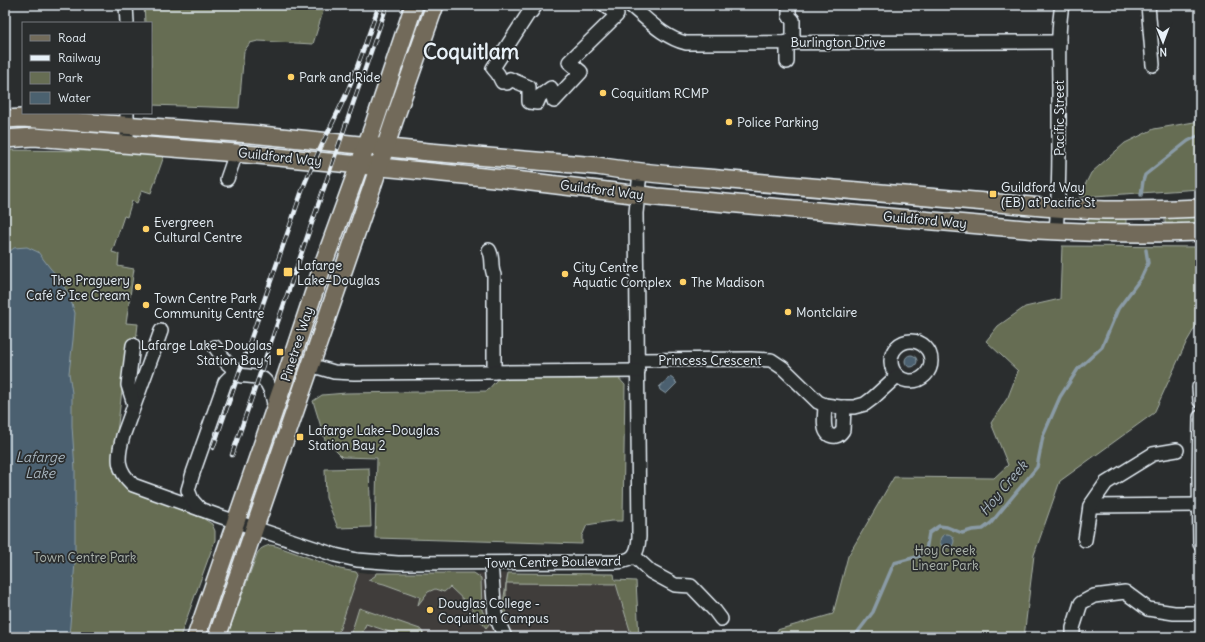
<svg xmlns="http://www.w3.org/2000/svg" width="1205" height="642" font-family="Delius,sans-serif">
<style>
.built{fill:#403e3b}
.green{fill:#666d53;stroke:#a7afa6}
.water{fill:#4b616f;stroke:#8a9ba6}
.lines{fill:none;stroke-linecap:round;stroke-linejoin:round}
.stream{stroke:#8a9ba6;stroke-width:3.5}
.minor-casing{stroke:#e8f1f8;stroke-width:16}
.major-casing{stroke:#e8f1f8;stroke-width:20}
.minor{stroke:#2a2d2e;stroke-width:13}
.major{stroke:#726b5a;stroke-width:17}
.rail-casing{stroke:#e8f1f8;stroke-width:4.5}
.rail{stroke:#2a2d2e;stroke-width:3;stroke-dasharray:9;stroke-linecap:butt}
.poi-dot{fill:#ffd166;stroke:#2a2d2e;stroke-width:1.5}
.labels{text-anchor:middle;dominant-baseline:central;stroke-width:3.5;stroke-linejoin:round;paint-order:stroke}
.street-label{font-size:13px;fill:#e8f1f8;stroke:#2a2d2e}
.poi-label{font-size:13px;fill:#e8f1f8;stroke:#2a2d2e;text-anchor:start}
.park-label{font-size:13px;fill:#aeb6ae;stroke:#2a2d2e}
.water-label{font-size:14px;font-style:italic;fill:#a9b7c1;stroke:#2a2d2e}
.town-label{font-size:21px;font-weight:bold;fill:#e8f1f8;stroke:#2a2d2e}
</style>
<rect width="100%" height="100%" fill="#2a2d2e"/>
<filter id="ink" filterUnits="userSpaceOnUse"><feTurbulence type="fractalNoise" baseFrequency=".025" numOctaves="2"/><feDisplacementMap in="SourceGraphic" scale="8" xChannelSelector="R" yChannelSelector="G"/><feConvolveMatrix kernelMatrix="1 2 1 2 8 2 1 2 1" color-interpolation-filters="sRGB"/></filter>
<g filter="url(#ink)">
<polygon class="built" points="270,545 276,546 340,569 367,573 614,574 616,584 632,637 227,637 257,554 259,550 263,547"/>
<g class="green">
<polygon points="144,5 325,5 313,44 258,41 250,43 244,51 239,108 151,105 151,23 145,23"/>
<polygon points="1200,120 1200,189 1079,197 1091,173 1125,143 1154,129 1194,122"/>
<polygon points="5,150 103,151 164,156 151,193 142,190 137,203 132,201 127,217 124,216 112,252 119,254 118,266 134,269 126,323 138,324 136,342 122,390 113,466 120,482 128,490 201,517 212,524 215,531 215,540 180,637 5,637"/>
<polygon points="1089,216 1126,217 1126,229 1087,226"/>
<polygon points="1200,216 1200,227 1165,229 1165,217"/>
<polygon points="1062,246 1200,247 1200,319 1186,343 1154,413 1060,481 1034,555 1024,637 777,637 777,630 833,614 848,556 894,477 994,478 1008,465 991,423 1008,397 1018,371 986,341 998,326 1025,307 1060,299"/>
<polygon points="501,375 616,375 625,385 623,521 611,521 587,525 582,536 582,544 375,538 377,458 342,457 325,440 313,401 322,395 346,393 487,391"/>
<polygon points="369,468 371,527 338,528 326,498 325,469"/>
<path d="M270,545L276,546L340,569L356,572L358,575L337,637L227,636L257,554C260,548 264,547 270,545Z"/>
<polygon points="376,573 474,573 481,578 482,610 489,624 486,628 469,605 450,587 444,592 435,589 428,592 418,605 420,597 384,584 368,580 375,576"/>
<polygon points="508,573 614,574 615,580 636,581 639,637 632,637 616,584 506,583 506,610 507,616 505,618 502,608"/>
<polygon points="359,608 420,629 426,637 405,637 366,624 361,637 350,637"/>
</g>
<g class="water">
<polygon points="27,247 38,252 50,268 59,278 69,295 75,313 73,340 69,373 72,393 72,426 75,470 75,562 69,637 5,637 5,255 14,248"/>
<circle cx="911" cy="361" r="6"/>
<polygon points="670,377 676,381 675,382 677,383 666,394 660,390 659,387"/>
<circle cx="947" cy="541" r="7"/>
</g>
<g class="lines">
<g class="stream">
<polyline points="1141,195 1143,181 1145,175 1188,141 1200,135"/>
<polyline points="854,637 873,612 894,563 920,556 926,550 929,533 939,526 947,527 962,533 972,530 983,529 991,523 1037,467 1043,436 1060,397 1078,369 1102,347 1118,309 1141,278 1148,263 1146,250"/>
</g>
<defs>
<g id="minor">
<polyline points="126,5 127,23"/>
<polyline points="536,5 531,12 530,11 493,68 498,74 502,82 505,81 507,83 510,79 529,87 529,102 537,103 540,96 551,88 554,101 581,72 569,62 617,15 605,5"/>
<path d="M630,5C647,19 664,38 686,43L1059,42"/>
<polyline points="789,5 789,16 793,20 793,42"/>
<polyline points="1148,5 1153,65"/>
<polyline points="787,42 787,62"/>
<polyline points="127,145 127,113"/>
<polyline points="227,179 236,153"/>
<path d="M1056,231C1060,184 1059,137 1059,90C1059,62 1057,33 1062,5"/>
<path d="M489,250C494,258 490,267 494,275V372"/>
<path d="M161,331L123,436C117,458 116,469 133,485L219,516L335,555L357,560L398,563L616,562C634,561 638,554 639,537L636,213L640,172"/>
<circle cx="911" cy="361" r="20"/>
<polyline points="133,345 128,385 134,404"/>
<polyline points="215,347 227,363 241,376"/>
<polyline points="638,360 751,359 771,360 783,368 818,402 825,405 840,407 854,407 865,404 873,398 897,376"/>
<polyline points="310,365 334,372 354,373 638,371"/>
<polyline points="1199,387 1200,401"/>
<path d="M825,405C825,415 820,438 836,436C840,435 841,433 843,430L844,407"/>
<polyline points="1200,417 1199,477 1200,544"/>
<polyline points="1090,506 1199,505"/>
<path d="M200,509L192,500L188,490L193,473L225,382C227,380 229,377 232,376C237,374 259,377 263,379C271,385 273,399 275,408"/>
<polyline points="1085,540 1090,506 1106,483 1153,454 1177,450"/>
<polyline points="634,556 651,572 675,585 691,586 715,611 721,619"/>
<polyline points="491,563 495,615 505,637"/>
<polyline points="1073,637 1073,628 1081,603 1094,596 1125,592 1148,609 1174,613 1200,613"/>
</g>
<g id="major">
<path d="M5,119L22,118L251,134L429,152L597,166C649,175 701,177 753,182C850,190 946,198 1042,207C1095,211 1147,211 1200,208"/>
<path d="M5,139L34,137L236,153L515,180L657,197L1037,230C1092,233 1146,234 1200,232"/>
<polyline points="196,637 284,382 324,262 373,127 414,5"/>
<polyline points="217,637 372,187 394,121 435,5"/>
</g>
</defs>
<use href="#minor" class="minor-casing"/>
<use href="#major" class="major-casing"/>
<use href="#minor" class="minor"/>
<use href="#major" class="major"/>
<defs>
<g id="rail">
<path d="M213,448L303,188C315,157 331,127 345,97C358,67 368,36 379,5"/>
<polyline points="232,455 387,5"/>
</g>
</defs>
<use href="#rail" class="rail-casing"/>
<use href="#rail" class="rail"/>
</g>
</g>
<g class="poi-dot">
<circle cx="291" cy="77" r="4"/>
<circle cx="603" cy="93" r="4"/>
<circle cx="729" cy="122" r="4"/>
<rect x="989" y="190" width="8" height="8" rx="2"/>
<circle cx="146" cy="229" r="4"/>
<rect x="283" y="267" width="10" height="10" rx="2"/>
<circle cx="565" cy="274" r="4"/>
<circle cx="683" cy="282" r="4"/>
<circle cx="138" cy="287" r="4"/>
<circle cx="146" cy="305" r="4"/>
<circle cx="788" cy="312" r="4"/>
<rect x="276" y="348" width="8" height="8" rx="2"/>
<rect x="296" y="433" width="8" height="8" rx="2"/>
<circle cx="430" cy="610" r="4"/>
</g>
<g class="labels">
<g class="street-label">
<text x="838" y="42">Burlington Drive</text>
<text transform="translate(1059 118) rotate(-90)">Pacific Street</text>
<text transform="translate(280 157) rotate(6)">Guildford Way</text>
<text transform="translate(602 190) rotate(7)">Guildford Way</text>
<text transform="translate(925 220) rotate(5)">Guildford Way</text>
<text transform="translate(297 344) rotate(-72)">Pinetree Way</text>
<text x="710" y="360">Princess Crescent</text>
<text transform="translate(553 562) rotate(-1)">Town Centre Boulevard</text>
</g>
<g class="poi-label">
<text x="299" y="77">Park and Ride</text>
<text x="611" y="93">Coquitlam RCMP</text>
<text x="737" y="122">Police Parking</text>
<text x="1001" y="187">Guildford Way<tspan x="1001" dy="15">(EB) at Pacific St</tspan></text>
<text x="154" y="222">Evergreen<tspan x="154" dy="15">Cultural Centre</tspan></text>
<text x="297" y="265">Lafarge<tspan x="297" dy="15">Lake–Douglas</tspan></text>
<text x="573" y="267">City Centre<tspan x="573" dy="15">Aquatic Complex</tspan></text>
<text x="130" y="280" text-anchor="end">The Praguery<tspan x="130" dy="15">Café &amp; Ice Cream</tspan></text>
<text x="691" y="282">The Madison</text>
<text x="154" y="298">Town Centre Park<tspan x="154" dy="15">Community Centre</tspan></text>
<text x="796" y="312">Montclaire</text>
<text x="272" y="345" text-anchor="end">Lafarge Lake–Douglas<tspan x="272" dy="15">Station Bay 1</tspan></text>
<text x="308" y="430">Lafarge Lake–Douglas<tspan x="308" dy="15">Station Bay 2</tspan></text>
<text x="438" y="603">Douglas College -<tspan x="438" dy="15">Coquitlam Campus</tspan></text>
</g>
<g class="park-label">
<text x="945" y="550">Hoy Creek<tspan x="945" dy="15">Linear Park</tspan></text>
<text x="85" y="557">Town Centre Park</text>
</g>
<g class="water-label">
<text x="40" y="457">Lafarge<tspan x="40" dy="16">Lake</tspan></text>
<text transform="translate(1003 488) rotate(-50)">Hoy Creek</text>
</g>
<g class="town-label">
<text x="471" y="51">Coquitlam</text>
</g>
</g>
<rect width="1205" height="642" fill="none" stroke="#2a2d2e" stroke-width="20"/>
<rect x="10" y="10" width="1185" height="622" fill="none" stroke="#e8f1f8" stroke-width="1.5" filter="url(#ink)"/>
<rect x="22" y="22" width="130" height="92" fill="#2a2d2e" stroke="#767b7f"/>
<rect x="30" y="35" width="20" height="6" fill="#726b5a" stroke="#767b7f"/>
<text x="58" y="42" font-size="12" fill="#e8f1f8">Road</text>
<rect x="30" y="55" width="20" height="6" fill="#e8f1f8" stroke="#767b7f"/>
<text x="58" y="62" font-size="12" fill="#e8f1f8">Railway</text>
<rect x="30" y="72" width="20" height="12" fill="#666d53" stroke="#767b7f"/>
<text x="58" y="82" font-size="12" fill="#e8f1f8">Park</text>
<rect x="30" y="92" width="20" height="12" fill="#4b616f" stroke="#767b7f"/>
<text x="58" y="102" font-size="12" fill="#e8f1f8">Water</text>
<g transform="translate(1163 42) rotate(179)" stroke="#2a2d2e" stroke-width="3" paint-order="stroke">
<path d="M0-3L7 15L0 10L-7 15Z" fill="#e8f1f8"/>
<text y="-6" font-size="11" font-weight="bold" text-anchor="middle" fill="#e8f1f8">N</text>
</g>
</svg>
